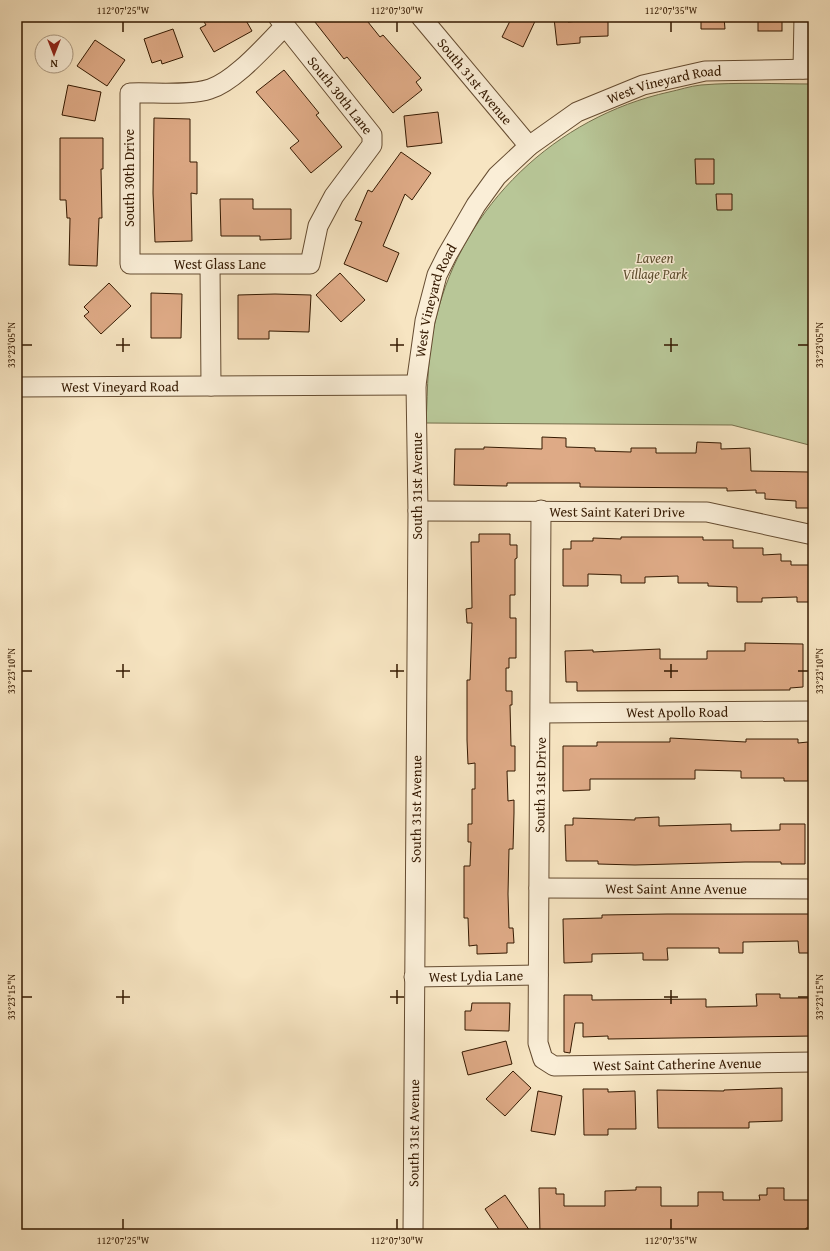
<svg xmlns="http://www.w3.org/2000/svg" width="830" height="1251" font-family="'Gentium Book Plus',serif">
<style>
.green{fill:#b8c697;stroke:#76704c}
.building{fill:#deaa86;stroke:#341901}
.lines{fill:none;stroke-linecap:round;stroke-linejoin:round}
.minor-casing{stroke:#654c31;stroke-width:21}
.minor{stroke:#faeed7;stroke-width:19}
.ticks{fill:none;stroke:#341901;stroke-width:1.5}
.labels{text-anchor:middle;dominant-baseline:central;stroke-width:3;stroke-linejoin:round;paint-order:stroke}
.street-label{font-size:14px;fill:#341901;stroke:#faeed7}
.park-label{font-size:14px;font-style:italic;fill:#5c4d2e;stroke:#faeed7}
.neatline{fill:none;stroke:#341901;stroke-width:1.5}
.ticks-label{font-size:10px;text-anchor:middle;fill:#341901}
</style>
<rect width="100%" height="100%" fill="#f7e5c2"/>
<filter id="stains"><feTurbulence type="fractalNoise" baseFrequency=".005" numOctaves="4"/><feColorMatrix values="0 0 0 0 .2 0 0 0 0 .09 0 0 0 0 .02 0 0 0 .5 -.17"/></filter>
<radialGradient id="worn" r=".72"><stop offset=".6" stop-color="#630" stop-opacity="0"/><stop offset="1" stop-color="#630" stop-opacity=".3"/></radialGradient>
<path class="green" d="M813,84V446L732,425L426,423C428,388 427,352 436,318C463,205 556,117 669,92C679,90 690,86 701,85C738,82 776,84 813,84Z"/>
<g class="building">
<polygon points="201,17 244,17 252,31 214,52 200,28 206,25"/>
<polygon points="311,17 364,17 380,37 383,35 421,78 416,82 422,90 393,113 347,57 344,59"/>
<polygon points="512,17 537,17 523,47 502,37"/>
<polygon points="567,17 568,22 590,20 590,17 608,17 608,36 580,37 580,43 557,45 554,18"/>
<polygon points="701,17 724,17 725,29 701,29"/>
<rect x="758" y="17" width="24" height="14"/>
<polygon points="173,29 183,57 162,64 161,60 152,63 144,39"/>
<polygon points="95,40 125,60 107,86 77,66"/>
<polygon points="284,70 319,113 316,115 342,147 311,173 290,148 299,141 256,92"/>
<polygon points="68,85 101,92 95,121 62,115"/>
<polygon points="438,112 442,143 407,147 404,116"/>
<polygon points="154,118 190,119 190,162 197,162 197,194 191,193 192,241 155,242 153,193"/>
<polygon points="60,138 103,138 103,169 101,169 102,218 99,218 97,266 69,265 70,218 67,218 66,200 60,200"/>
<polygon points="401,152 431,173 412,200 405,194 383,246 399,253 387,282 344,264 362,222 355,220 368,190 372,192"/>
<polygon points="695,159 714,159 714,184 696,184"/>
<polygon points="716,194 732,194 732,210 717,210"/>
<polygon points="220,199 253,199 253,209 291,209 291,239 260,240 260,236 221,236"/>
<polygon points="340,273 365,300 341,322 316,295"/>
<polygon points="109,283 131,306 101,334 84,316 89,312 84,307"/>
<polygon points="151,293 182,294 181,338 151,338"/>
<polygon points="275,294 311,295 309,332 269,331 269,339 238,339 238,295"/>
<polygon points="542,437 566,438 566,447 595,448 595,451 631,452 631,448 656,448 656,453 696,453 697,442 721,443 721,449 750,448 751,471 809,472 810,508 796,508 796,501 765,499 765,493 756,493 756,490 727,491 727,488 580,487 580,483 507,483 507,486 454,485 455,449 484,449 484,447 542,449"/>
<polygon points="479,534 510,534 510,545 517,545 517,558 515,559 515,595 510,595 510,618 516,618 516,658 509,658 509,668 506,668 506,691 512,691 512,705 510,705 511,746 515,746 515,771 507,771 508,801 514,800 514,813 513,849 509,849 508,894 509,928 513,928 514,943 507,943 507,953 477,954 477,945 469,946 468,918 464,918 464,866 470,866 471,842 468,842 468,824 472,824 472,789 475,789 475,763 468,764 467,740 467,680 470,680 472,623 467,623 466,609 472,608 471,542 479,542"/>
<polygon points="621,537 703,537 703,540 733,540 733,548 763,548 763,555 781,554 781,561 791,561 791,565 813,565 813,602 797,602 797,597 762,598 762,602 737,602 737,587 708,586 708,583 678,583 678,576 645,577 645,583 621,583 621,575 588,574 588,586 563,586 563,549 571,549 571,541 593,541 593,538 621,539"/>
<polygon points="745,643 803,644 803,687 790,688 790,690 577,691 577,682 566,682 565,651 593,650 593,652 660,649 660,659 707,659 707,651 745,651"/>
<polygon points="670,738 746,742 746,739 798,739 798,743 808,742 808,781 784,781 784,778 741,778 741,771 695,770 695,779 590,779 590,790 563,791 563,746 597,746 597,742 670,742"/>
<polygon points="659,817 659,826 731,824 731,831 780,830 780,824 805,824 805,864 781,864 781,862 745,862 635,865 598,864 598,861 566,861 565,825 573,825 573,818 635,820 635,818"/>
<polygon points="667,914 813,914 813,953 799,953 798,941 743,942 743,953 719,953 719,948 667,948 668,960 643,960 643,953 592,954 592,962 564,963 563,919 602,918 602,915"/>
<polygon points="756,994 780,994 780,998 813,998 813,1036 608,1039 608,1036 583,1037 583,1023 575,1023 570,1053 564,1052 564,995 592,995 592,1000 706,999 706,1007 757,1006"/>
<polygon points="472,1003 510,1003 509,1031 465,1030 465,1011 471,1011"/>
<polygon points="506,1041 512,1064 468,1075 462,1052"/>
<polygon points="513,1071 531,1088 505,1116 486,1099"/>
<polygon points="782,1088 782,1121 749,1122 749,1128 658,1128 657,1090 724,1091 724,1090"/>
<polygon points="583,1089 608,1089 608,1092 635,1091 636,1129 608,1129 608,1135 584,1135"/>
<polygon points="538,1091 562,1096 555,1135 531,1131"/>
<polygon points="636,1187 661,1187 661,1206 698,1206 698,1192 723,1192 723,1200 760,1200 759,1195 767,1195 767,1188 784,1188 784,1200 813,1200 813,1228 806,1228 805,1234 540,1234 539,1188 556,1188 556,1194 564,1194 564,1206 605,1206 605,1191 636,1190"/>
<polygon points="505,1195 532,1234 502,1234 485,1209"/>
</g>
<g class="lines">
<defs>
<g id="minor">
<path id="s1" d="M278,17L372,135V145L334,196L318,226L310,264H130V93C152,92 190,96 210,89C235,81 265,46 284,27"/>
<path id="s2" d="M421,17L529,146"/>
<polyline points="803,69 804,17"/>
<polyline points="210,265 211,386"/>
<path id="s3" d="M17,387L416,385"/>
<path id="s4" d="M541,510L538,1043L543,1059L554,1066L813,1062"/>
<path id="s5" d="M418,511L707,512L813,535"/>
<path id="s6" d="M541,713L813,711"/>
<path id="s7" d="M539,888L813,889"/>
<path id="s8" d="M414,977L538,975"/>
<path id="s9" d="M413,1234L418,511L416,385L425,321L437,275L447,255L476,205L497,176L529,146L577,112L643,85L705,71L813,69"/>
</g>
</defs>
<use href="#minor" class="minor-casing"/>
<use href="#minor" class="minor"/>
</g>
<path class="ticks" d="M123,22V32M397,22V32M671,22V32M123,338V352M397,338V352M671,338V352M22,345H32M116,345H130M390,345H404M664,345H678M798,345H808M123,664V678M397,664V678M671,664V678M22,671H32M116,671H130M390,671H404M664,671H678M798,671H808M123,990V1004M397,990V1004M671,990V1004M22,997H32M116,997H130M390,997H404M664,997H678M798,997H808M123,1219V1229M397,1219V1229M671,1219V1229"/>
<g class="labels">
<g class="street-label">
<text stroke="none"><textPath href="#s2" startOffset="84">South 31st Avenue</textPath></text>
<text stroke="none"><textPath href="#s9" startOffset="1272">West Vineyard Road</textPath></text>
<text stroke="none"><textPath href="#s1" startOffset="100">South 30th Lane</textPath></text>
<text transform="translate(129 178) rotate(-90)">South 30th Drive</text>
<text x="220" y="264">West Glass Lane</text>
<text stroke="none"><textPath href="#s9" startOffset="936">West Vineyard Road</textPath></text>
<text stroke="none"><textPath href="#s3" startOffset="103">West Vineyard Road</textPath></text>
<text transform="translate(417 486) rotate(-90)">South 31st Avenue</text>
<text stroke="none"><textPath href="#s5" startOffset="199">West Saint Kateri Drive</textPath></text>
<text stroke="none"><textPath href="#s6" startOffset="136">West Apollo Road</textPath></text>
<text transform="translate(540 785) rotate(-89)">South 31st Drive</text>
<text stroke="none"><textPath href="#s9" startOffset="425">South 31st Avenue</textPath></text>
<text stroke="none"><textPath href="#s7" startOffset="137">West Saint Anne Avenue</textPath></text>
<text stroke="none"><textPath href="#s8" startOffset="62">West Lydia Lane</textPath></text>
<text stroke="none"><textPath href="#s4" startOffset="686">West Saint Catherine Avenue</textPath></text>
<text stroke="none"><textPath href="#s9" startOffset="101">South 31st Avenue</textPath></text>
</g>
<g class="park-label">
<text x="655" y="258">Laveen<tspan x="655" dy="16">Village Park</tspan></text>
</g>
</g>
<rect width="830" height="1251" fill="none" stroke="#f7e5c2" stroke-width="44"/>
<g transform="translate(54 54) rotate(180)"><circle r="19" fill="#faeed7" stroke="#ab9981"/>
<path d="M0-3L7 15L0 10L-7 15Z" fill="#8f2418"/>
<text y="-6" font-size="11" font-weight="bold" text-anchor="middle" fill="#341901">N</text>
</g>
<rect x="22" y="22" width="786" height="1207" class="neatline"/>
<g class="ticks-label">
<text x="123" y="14">112°07'25"W</text>
<text x="397" y="14">112°07'30"W</text>
<text x="671" y="14">112°07'35"W</text>
<text transform="translate(819 345) rotate(-90)" y="4">33°23'05"N</text>
<text transform="translate(11 345) rotate(-90)" y="4">33°23'05"N</text>
<text transform="translate(819 671) rotate(-90)" y="4">33°23'10"N</text>
<text transform="translate(11 671) rotate(-90)" y="4">33°23'10"N</text>
<text transform="translate(819 997) rotate(-90)" y="4">33°23'15"N</text>
<text transform="translate(11 997) rotate(-90)" y="4">33°23'15"N</text>
<text x="123" y="1244">112°07'25"W</text>
<text x="397" y="1244">112°07'30"W</text>
<text x="671" y="1244">112°07'35"W</text>
</g>
<rect width="100%" height="100%" filter="url(#stains)"/>
<rect width="100%" height="100%" fill="url(#worn)"/>
</svg>
